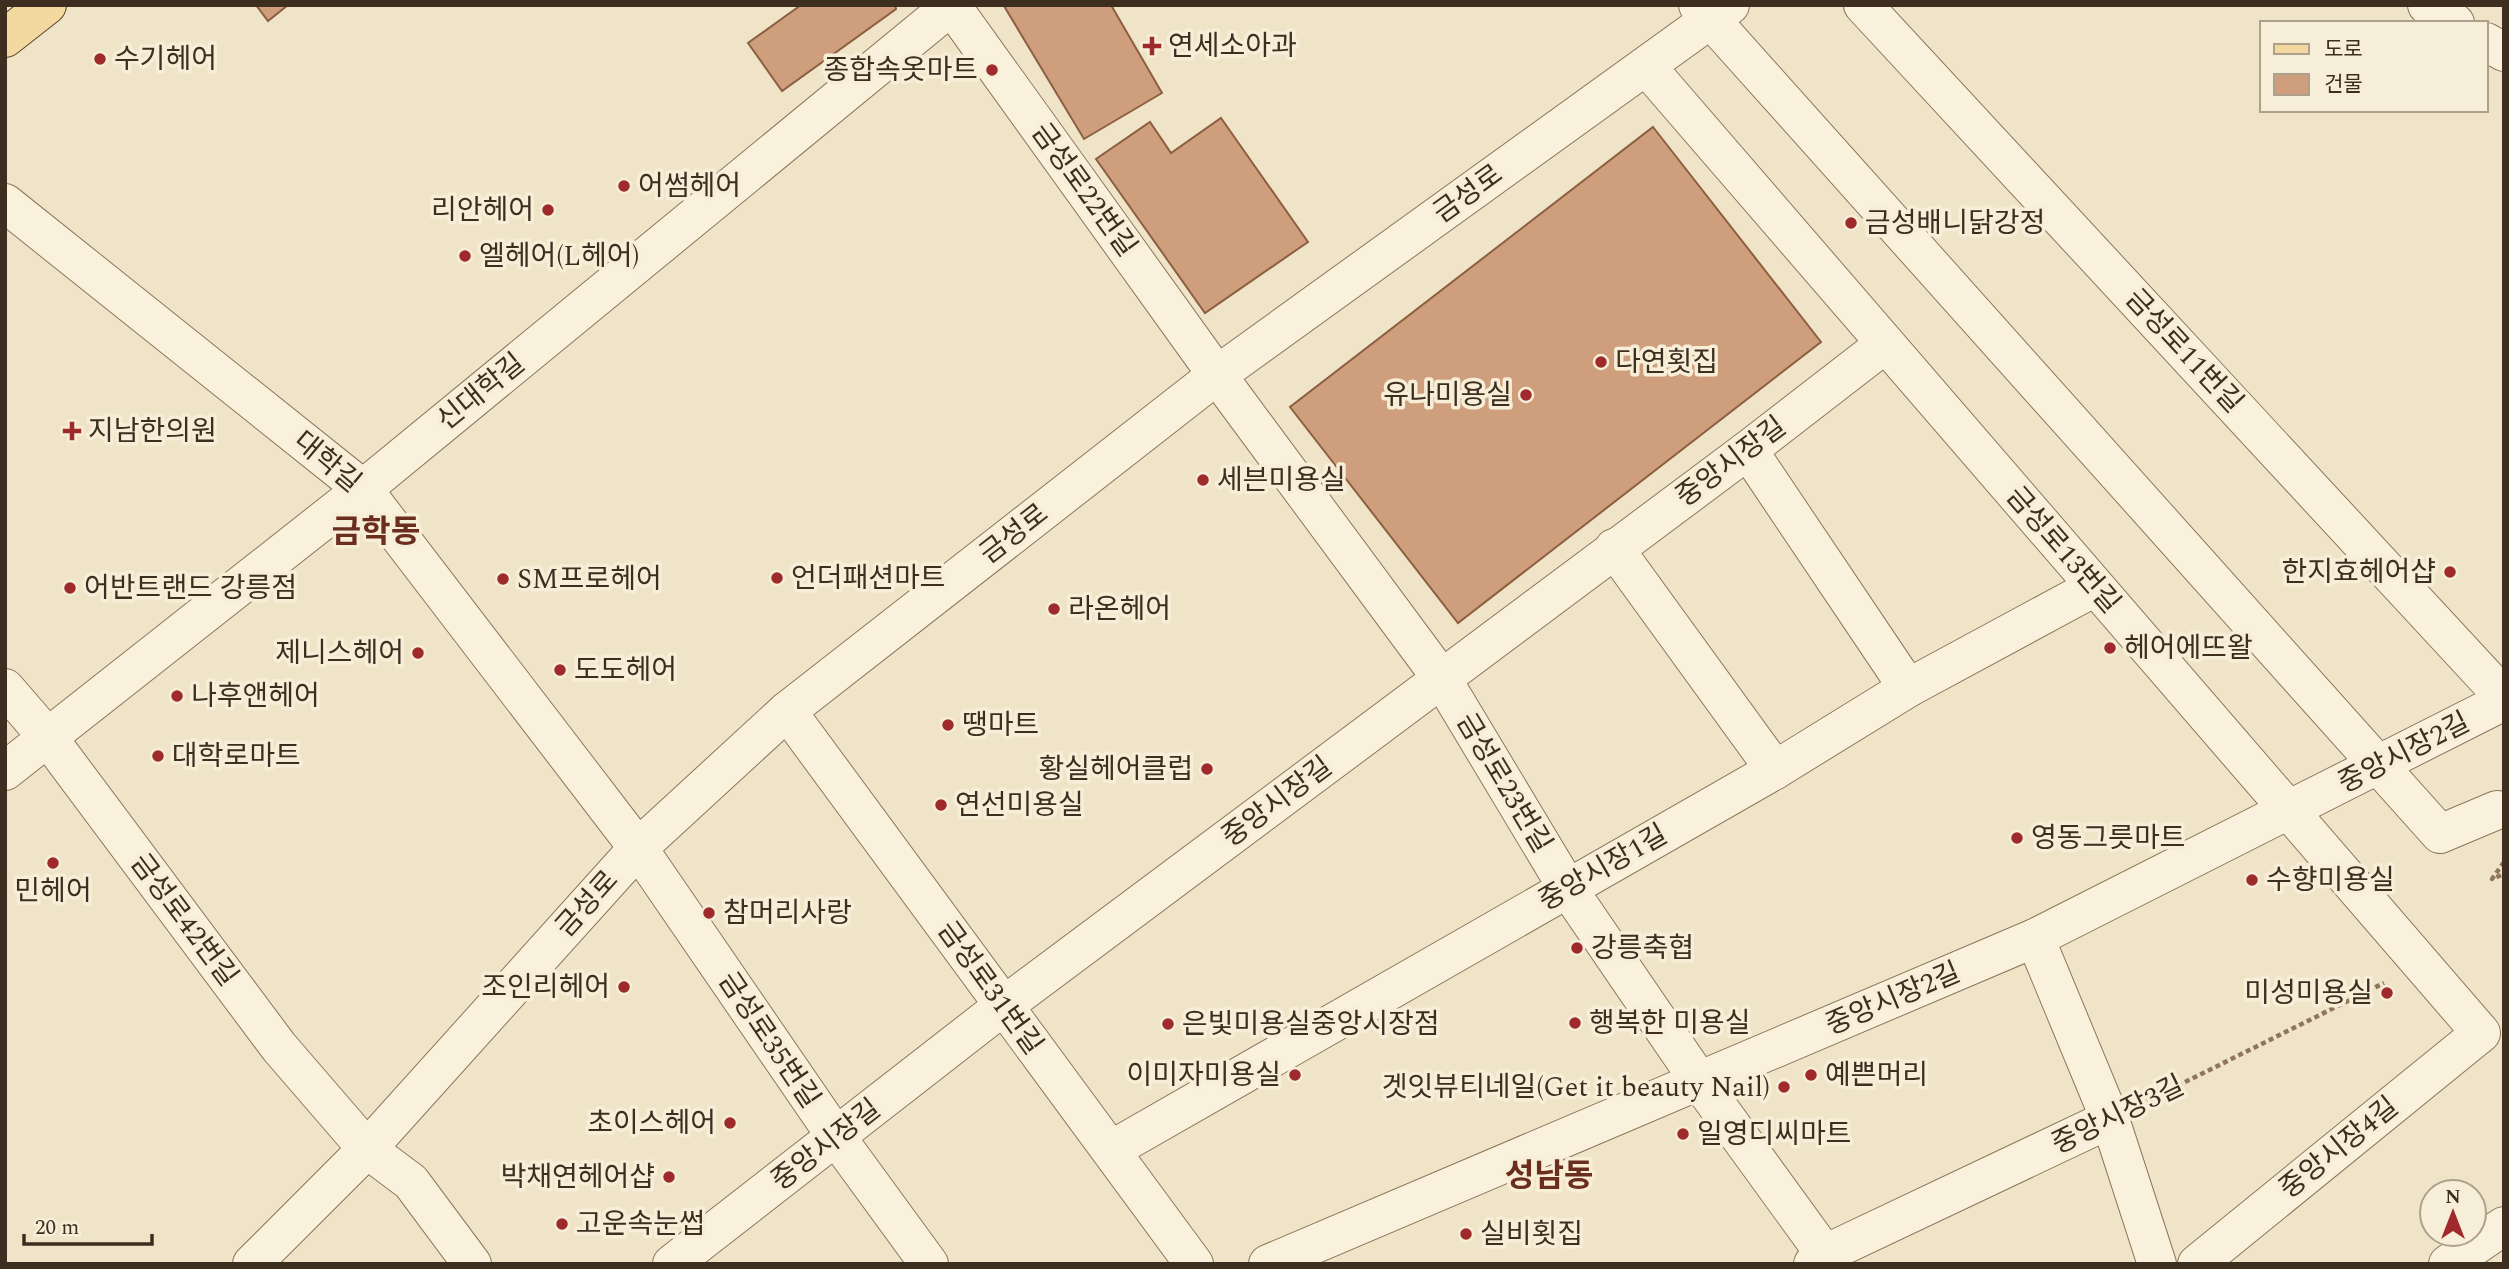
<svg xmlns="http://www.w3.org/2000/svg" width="2509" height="1269" font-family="Spectral,'Noto Sans KR',serif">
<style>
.building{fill:#cf9f7d;stroke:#8d5f41;stroke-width:2}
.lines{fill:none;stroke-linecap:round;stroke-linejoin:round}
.minor-casing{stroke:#8d765c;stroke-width:40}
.major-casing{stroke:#5b4430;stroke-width:40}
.path{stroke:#8d765c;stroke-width:4.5;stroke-dasharray:5 3.5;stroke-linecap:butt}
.minor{stroke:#faf1dc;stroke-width:38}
.major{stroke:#f3d9a0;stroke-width:38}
.poi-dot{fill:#9e2a2b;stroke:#f7eed8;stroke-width:2.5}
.labels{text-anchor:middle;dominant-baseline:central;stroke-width:7;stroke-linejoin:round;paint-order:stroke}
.poi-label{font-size:28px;fill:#3d2e20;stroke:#f7eed8;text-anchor:start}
.street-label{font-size:28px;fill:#3d2e20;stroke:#f7eed8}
.quarter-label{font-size:32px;font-weight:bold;fill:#6b2e1e;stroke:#f7eed8}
</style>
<rect width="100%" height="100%" fill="#f0e4c8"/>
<g class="building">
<polygon points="256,5 288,5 268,21"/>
<polygon points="801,5 895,5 896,9 782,91 748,43"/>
<polygon points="1111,5 1162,93 1084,139 1004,6"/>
<polygon points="1221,118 1308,242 1205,313 1096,159 1150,122 1171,153"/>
<polygon points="1653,127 1821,342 1458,623 1290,407"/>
</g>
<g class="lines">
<defs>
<g id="minor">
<polyline points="951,5 1217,375 1442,679 1568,889 1700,1082 1832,1264"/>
<polyline points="1698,5 2440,834 2497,810"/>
<polyline points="1863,5 2504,697"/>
<polyline points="2427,5 2455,23"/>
<polyline points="2486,42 2504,52"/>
<polyline points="1646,66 2481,1033 2197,1264"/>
<polyline points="5,203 363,489 638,848 837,1138 929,1264"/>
<polyline points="1748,450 1908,688"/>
<polyline points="1614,548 1775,770"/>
<polyline points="5,688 49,739 279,1047 367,1149 411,1182 472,1264"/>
<polyline points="787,711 1194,1264"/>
<polyline points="5,771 363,489 951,6"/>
<polyline points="2035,938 2110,1119 2157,1264"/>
<polyline points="1111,1150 1775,770 1908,688 2095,587"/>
<polyline points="252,1264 367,1149 638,848 787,711 1217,375 1730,5"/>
<polyline points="672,1264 1002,1007 1748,450 1885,344"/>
<polyline points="1268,1264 2035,938 2504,701"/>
<polyline points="1813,1264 1825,1254 2110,1119"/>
<polyline points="2448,1264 2504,1226"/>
</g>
<polyline id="major" points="5,38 47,5"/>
</defs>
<use href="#minor" class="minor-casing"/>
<use href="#major" class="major-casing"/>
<g class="path">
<polyline points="2504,862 2492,879 2504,874"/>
<polyline points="2147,1101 2384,983"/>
</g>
<use href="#minor" class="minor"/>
<use href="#major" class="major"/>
</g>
<g class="poi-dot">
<path d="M1148.5 35.5h7v7h7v7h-7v7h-7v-7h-7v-7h7z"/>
<circle cx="100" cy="59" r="7"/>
<circle cx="992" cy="70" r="7"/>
<circle cx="624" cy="186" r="7"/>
<circle cx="548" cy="210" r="7"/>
<circle cx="1851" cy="223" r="7"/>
<circle cx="465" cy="256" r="7"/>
<circle cx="1601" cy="362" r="7"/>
<circle cx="1526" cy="395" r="7"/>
<path d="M68.5 420.5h7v7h7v7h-7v7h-7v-7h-7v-7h7z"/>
<circle cx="1203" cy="480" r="7"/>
<circle cx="2450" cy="572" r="7"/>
<circle cx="777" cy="578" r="7"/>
<circle cx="503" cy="579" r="7"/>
<circle cx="70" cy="588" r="7"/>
<circle cx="1054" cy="609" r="7"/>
<circle cx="2110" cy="648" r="7"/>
<circle cx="418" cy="653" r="7"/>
<circle cx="560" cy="670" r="7"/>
<circle cx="177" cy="696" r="7"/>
<circle cx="948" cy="725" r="7"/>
<circle cx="158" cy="756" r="7"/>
<circle cx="1207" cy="769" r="7"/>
<circle cx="941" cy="805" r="7"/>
<circle cx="2017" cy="838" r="7"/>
<circle cx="53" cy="863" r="7"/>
<circle cx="2252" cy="880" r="7"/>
<circle cx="709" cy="913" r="7"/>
<circle cx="1577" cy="948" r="7"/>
<circle cx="624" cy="987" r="7"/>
<circle cx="2387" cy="993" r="7"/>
<circle cx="1575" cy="1023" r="7"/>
<circle cx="1168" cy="1024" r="7"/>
<circle cx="1295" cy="1075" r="7"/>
<circle cx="1811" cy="1075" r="7"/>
<circle cx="1784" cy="1087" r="7"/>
<circle cx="730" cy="1123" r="7"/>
<circle cx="1683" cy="1134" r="7"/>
<circle cx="669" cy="1177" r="7"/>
<circle cx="562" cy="1224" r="7"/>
<circle cx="1466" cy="1234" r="7"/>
</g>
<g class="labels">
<g class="poi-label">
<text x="1168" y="46">연세소아과</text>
<text x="114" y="59">수기헤어</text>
<text x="978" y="70" text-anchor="end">종합속옷마트</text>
<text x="638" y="186">어썸헤어</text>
<text x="534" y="210" text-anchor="end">리안헤어</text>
<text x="1865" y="223">금성배니닭강정</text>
<text x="479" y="256">엘헤어(L헤어)</text>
<text x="1615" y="362">다연횟집</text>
<text x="1512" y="395" text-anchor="end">유나미용실</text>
<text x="88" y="431">지남한의원</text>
<text x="1217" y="480">세븐미용실</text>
<text x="2436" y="572" text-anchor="end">한지효헤어샵</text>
<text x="791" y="578">언더패션마트</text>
<text x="517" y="579">SM프로헤어</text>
<text x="84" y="588">어반트랜드 강릉점</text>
<text x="1068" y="609">라온헤어</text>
<text x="2124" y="648">헤어에뜨왈</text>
<text x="404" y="653" text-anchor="end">제니스헤어</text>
<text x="574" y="670">도도헤어</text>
<text x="191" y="696">나후앤헤어</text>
<text x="962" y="725">땡마트</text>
<text x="172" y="756">대학로마트</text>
<text x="1193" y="769" text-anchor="end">황실헤어클럽</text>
<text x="955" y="805">연선미용실</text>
<text x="2031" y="838">영동그릇마트</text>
<text x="2266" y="880">수향미용실</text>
<text x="53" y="891" text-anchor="middle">민헤어</text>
<text x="723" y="913">참머리사랑</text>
<text x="1591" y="948">강릉축협</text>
<text x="610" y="987" text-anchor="end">조인리헤어</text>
<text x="2373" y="993" text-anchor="end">미성미용실</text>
<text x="1589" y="1023">행복한 미용실</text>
<text x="1182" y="1024">은빛미용실중앙시장점</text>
<text x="1281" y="1075" text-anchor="end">이미자미용실</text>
<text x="1825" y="1075">예쁜머리</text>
<text x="1770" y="1087" text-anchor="end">겟잇뷰티네일(Get it beauty Nail)</text>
<text x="716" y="1123" text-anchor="end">초이스헤어</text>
<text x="1697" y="1134">일영디씨마트</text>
<text x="655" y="1177" text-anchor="end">박채연헤어샵</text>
<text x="576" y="1224">고운속눈썹</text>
<text x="1480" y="1234">실비횟집</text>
</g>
<g class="street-label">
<text transform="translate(1084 190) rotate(54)">금성로22번길</text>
<text transform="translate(1468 194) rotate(-36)">금성로</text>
<text transform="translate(2184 351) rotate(47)">금성로11번길</text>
<text transform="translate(481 392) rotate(-39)">신대학길</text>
<text transform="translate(327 462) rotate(40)">대학길</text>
<text transform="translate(1731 462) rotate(-37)">중앙시장길</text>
<text transform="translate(1014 534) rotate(-38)">금성로</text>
<text transform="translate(2063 550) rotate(49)">금성로13번길</text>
<text transform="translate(2404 753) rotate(-27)">중앙시장2길</text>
<text transform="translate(1504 783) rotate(59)">금성로23번길</text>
<text transform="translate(1277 802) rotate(-37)">중앙시장길</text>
<text transform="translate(1603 868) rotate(-30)">중앙시장1길</text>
<text transform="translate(587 904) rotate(-48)">금성로</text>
<text transform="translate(184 920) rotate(53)">금성로42번길</text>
<text transform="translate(990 988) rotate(54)">금성로31번길</text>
<text transform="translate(1893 999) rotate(-23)">중앙시장2길</text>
<text transform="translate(769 1040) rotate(56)">금성로35번길</text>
<text transform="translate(2118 1115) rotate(-26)">중앙시장3길</text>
<text transform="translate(826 1145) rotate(-38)">중앙시장길</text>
<text transform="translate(2339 1148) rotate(-39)">중앙시장4길</text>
</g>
<g class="quarter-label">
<text x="376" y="532">금학동</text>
<text x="1549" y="1176">성남동</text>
</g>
</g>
<rect width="2509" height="1269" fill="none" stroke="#3d2e20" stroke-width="14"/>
<rect x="2260" y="21" width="228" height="91" fill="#f7eed8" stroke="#ada18e" stroke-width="2"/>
<rect x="2274" y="44" width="35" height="10" fill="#f3d9a0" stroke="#ada18e" stroke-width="2"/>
<text x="2324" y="56" font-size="21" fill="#3d2e20">도로</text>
<rect x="2274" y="74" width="35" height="21" fill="#cf9f7d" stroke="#ada18e" stroke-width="2"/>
<text x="2324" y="91" font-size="21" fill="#3d2e20">건물</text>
<g transform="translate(2453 1213)"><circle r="33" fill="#f7eed8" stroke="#ada18e" stroke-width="2"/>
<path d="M0-5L12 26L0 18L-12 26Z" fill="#9e2a2b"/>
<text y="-10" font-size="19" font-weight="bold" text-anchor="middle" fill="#3d2e20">N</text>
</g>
<path d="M24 1234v10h128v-10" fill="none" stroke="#3d2e20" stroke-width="3.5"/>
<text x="35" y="1234" font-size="21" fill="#3d2e20" stroke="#f7eed8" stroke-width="5" paint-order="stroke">20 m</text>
</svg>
